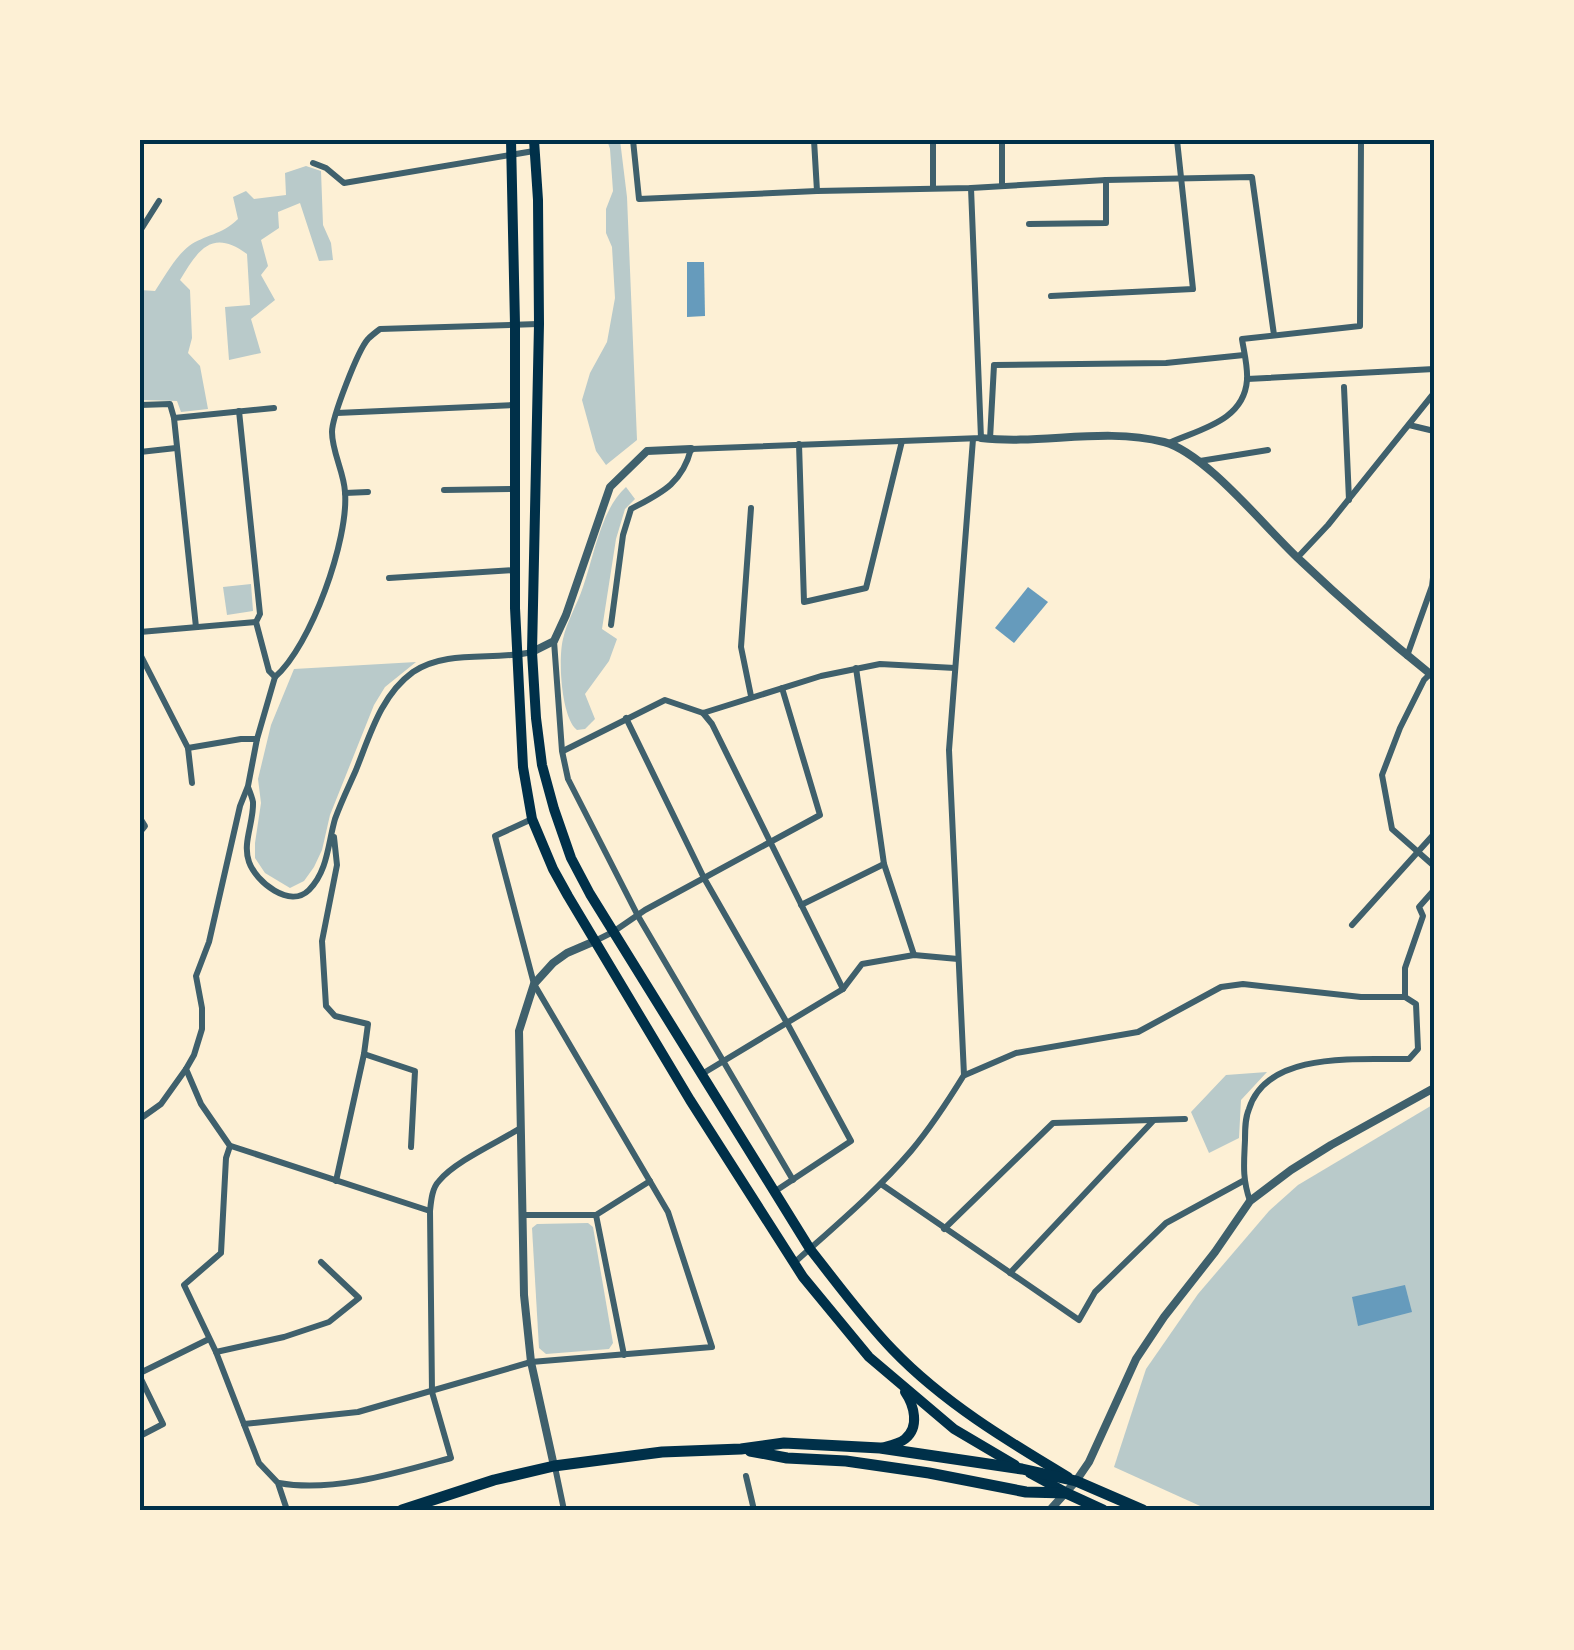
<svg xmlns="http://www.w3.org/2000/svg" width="1574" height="1650" font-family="'IBM Plex Serif',serif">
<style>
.green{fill:#b9caca}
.water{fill:#669bbc}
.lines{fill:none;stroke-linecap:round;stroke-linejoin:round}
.minor{stroke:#3f606c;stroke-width:6}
.tertiary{stroke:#3f606c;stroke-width:8}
.primary{stroke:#003049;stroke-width:10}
.trunk{stroke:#003049;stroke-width:11}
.neatline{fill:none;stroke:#003049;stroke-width:4}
</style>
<rect width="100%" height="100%" fill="#fdf0d5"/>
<g class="green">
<polygon points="607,140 620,140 627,197 637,440 606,465 596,451 582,400 590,373 607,342 615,298 612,247 606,233 606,209 613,191 610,149"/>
<path d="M306,166L321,171L323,225L331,243L333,260L319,261L300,203L278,212L279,228L261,240L268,266L261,275L275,300L251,319L261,353L229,360L225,307L250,305L247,254C212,228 198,250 180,280L190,290L192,338L188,353L200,366L208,409L181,412L177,401L140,400V290L155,291C165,276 175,257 189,246C204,235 222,235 238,219L233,197L246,191L254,199L286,195L285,173Z"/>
<path d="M626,487L635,499L625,509L616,539L602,629L617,639L609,661L585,694L595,719L585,729L577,730C561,717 558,659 563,639C567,621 577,605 583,587C594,556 601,509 626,487Z"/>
<polygon points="251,584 253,611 227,615 223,587"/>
<polygon points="416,662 385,687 374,705 330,815 322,850 314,867 304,881 290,888 265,873 255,858 255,843 261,803 258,779 271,725 294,669"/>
<polygon points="1267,1072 1241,1100 1239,1138 1209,1153 1191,1112 1226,1075"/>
<polygon points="1434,1104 1434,1510 1209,1510 1114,1467 1146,1369 1198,1294 1269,1211 1298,1185"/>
<polygon points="588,1223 593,1227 613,1343 609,1349 546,1354 539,1348 532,1228 537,1224"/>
</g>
<g class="water">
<polygon points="687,262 704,262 705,316 687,317"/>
<polygon points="1028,587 1048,602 1014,643 995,628"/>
<polygon points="1405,1285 1412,1312 1358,1326 1352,1297"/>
</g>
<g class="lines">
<g class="minor">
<polyline points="633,140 639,199 817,191 971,188 1106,180 1252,177 1274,335"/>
<polyline points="814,140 817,191"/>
<polyline points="933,140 933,188"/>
<polyline points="1002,140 1002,186"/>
<polyline points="313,163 326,168 344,183 534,151"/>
<polyline points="1029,224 1106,223 1106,180"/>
<polyline points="140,231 159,201"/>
<polyline points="1051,296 1193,289 1177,140"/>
<polyline points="1247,379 1434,369"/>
<polyline points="1344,387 1349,500"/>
<polyline points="140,405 170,404 174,418"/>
<polyline points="239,411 260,614 256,622"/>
<polyline points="337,413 515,405"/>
<polyline points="1409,425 1434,431"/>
<polyline points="990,439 994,365 1166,363 1244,355"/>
<path d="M1169,443C1200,429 1244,421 1247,380C1248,367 1244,352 1242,339L1360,326L1361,140"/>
<polyline points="799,444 804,602 866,588 902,441"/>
<polyline points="140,452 176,448"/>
<polyline points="1200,461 1268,450"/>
<polyline points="444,490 515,489"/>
<polyline points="345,493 368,492"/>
<polyline points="751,508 741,647 751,696"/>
<polyline points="1297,558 1328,525 1434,393"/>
<polyline points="389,578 514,570"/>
<path d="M611,625L623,535L631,509C661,493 682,484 691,449L981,438L971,188"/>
<polyline points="196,627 174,418 274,408"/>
<path d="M140,632L256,622L269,671L275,677C311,646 349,539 345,492C344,472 332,452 332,432C332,417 358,350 368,339C372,335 376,332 380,329L538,324"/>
<polyline points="554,641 562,751 568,779 638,916 793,1180"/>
<polyline points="140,654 188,748 192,783"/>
<polyline points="1407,656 1432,586 1434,569"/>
<polyline points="856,668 884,864 914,955"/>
<polyline points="1430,674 1424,680 1400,728 1382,775 1392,829 1434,866"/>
<polyline points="275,677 257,739 248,786 240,806 209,942 196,976 202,1008 202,1029 194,1055 186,1069 201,1104 230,1146 226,1158 221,1253 184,1285 216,1352 259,1463 278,1483 287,1510"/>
<polyline points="703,713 712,724 843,989"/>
<polyline points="626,718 704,878 787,1023 851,1141 774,1192"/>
<polyline points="188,748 241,739 257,739"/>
<polyline points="563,751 665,700 703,713 821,676 880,664 955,668"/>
<path d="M248,787C250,792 252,797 253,802C254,822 242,843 249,862C256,882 290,909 309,890C328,871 328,843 335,819C341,802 349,786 356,770C370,735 381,695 413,672C447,649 494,661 532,652"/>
<polyline points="140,818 145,826 140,832"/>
<polyline points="334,837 337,865 322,941 326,1006 335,1016 368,1024 364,1054 336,1181"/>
<polyline points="801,905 884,864"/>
<polyline points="1352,925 1434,834"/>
<polyline points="595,941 613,932 645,910 820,815 782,688"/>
<polyline points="1405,997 1405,968 1423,916 1419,907 1434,890"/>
<polyline points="364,1054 415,1071 411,1147"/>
<polyline points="702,1074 843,989 862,964 914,955 958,959"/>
<path d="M965,1075L1016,1053L1138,1032L1221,987L1243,984L1361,997H1405L1416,1004L1418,1049L1409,1059C1361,1060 1267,1050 1249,1109C1245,1118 1245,1129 1245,1140C1244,1163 1242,1178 1250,1201"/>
<polyline points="140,1119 161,1104 186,1069"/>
<polyline points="231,1146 430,1211"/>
<polyline points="881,1184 1079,1320 1095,1292 1166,1223 1243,1181"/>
<polyline points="522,1215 596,1215 650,1181"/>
<polyline points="596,1215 624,1355"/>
<polyline points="944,1229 1053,1123 1185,1119"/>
<path d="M794,1263C834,1227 876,1192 911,1151C931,1127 948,1101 964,1075L949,750L973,439"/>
<polyline points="1010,1273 1153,1121"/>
<polyline points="216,1352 284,1337 329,1322 359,1298 321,1262"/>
<polyline points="140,1373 209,1339"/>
<polyline points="140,1377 163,1424 140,1436"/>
<polyline points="244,1424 358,1412 531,1362 712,1347 668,1212 534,984 495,836 532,819"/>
<polyline points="555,1467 564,1510"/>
<polyline points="746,1476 754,1510"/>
<path d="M279,1483C333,1493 400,1472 451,1458L432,1392L430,1211C431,1201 432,1188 439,1181C454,1162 498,1142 519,1129"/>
</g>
<g class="tertiary">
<path d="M981,438C1042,445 1103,427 1164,442C1206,453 1267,530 1301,561C1344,602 1388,640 1434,677"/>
<polyline points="532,652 554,641 566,615 610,487 647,451 691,449"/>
<polyline points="554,1466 531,1362 524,1295 519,1031 534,984 553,963 567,953 595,941"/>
<polyline points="1050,1510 1076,1481 1089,1462 1136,1359 1164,1317 1215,1252 1250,1201 1291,1170 1331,1145 1434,1088"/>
</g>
<g class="primary">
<polyline points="511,140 515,324 515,608 523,767 532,819 553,869 568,896 690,1100 803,1277 869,1357 954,1429 1015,1465"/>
<path d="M534,140L538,200L539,324L532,652L536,718L542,765L554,809L571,858L590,894L810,1249C837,1283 863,1319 893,1350C943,1402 1006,1440 1068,1477"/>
<path d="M881,1448C888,1446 899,1444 905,1439C920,1427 914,1405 905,1392"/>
<polyline points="1030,1473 1063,1491"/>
</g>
<g class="trunk">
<polyline points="750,1451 787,1458 846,1461 929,1473 1026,1492 1066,1493 1103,1510"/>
<polyline points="402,1510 494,1480 554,1466 662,1452 741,1449 784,1443 880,1448 1022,1469 1076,1481 1143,1510"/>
</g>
</g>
<rect width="1574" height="1650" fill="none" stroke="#fdf0d5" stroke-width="285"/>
<rect x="142" y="142" width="1290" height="1366" class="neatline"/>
</svg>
